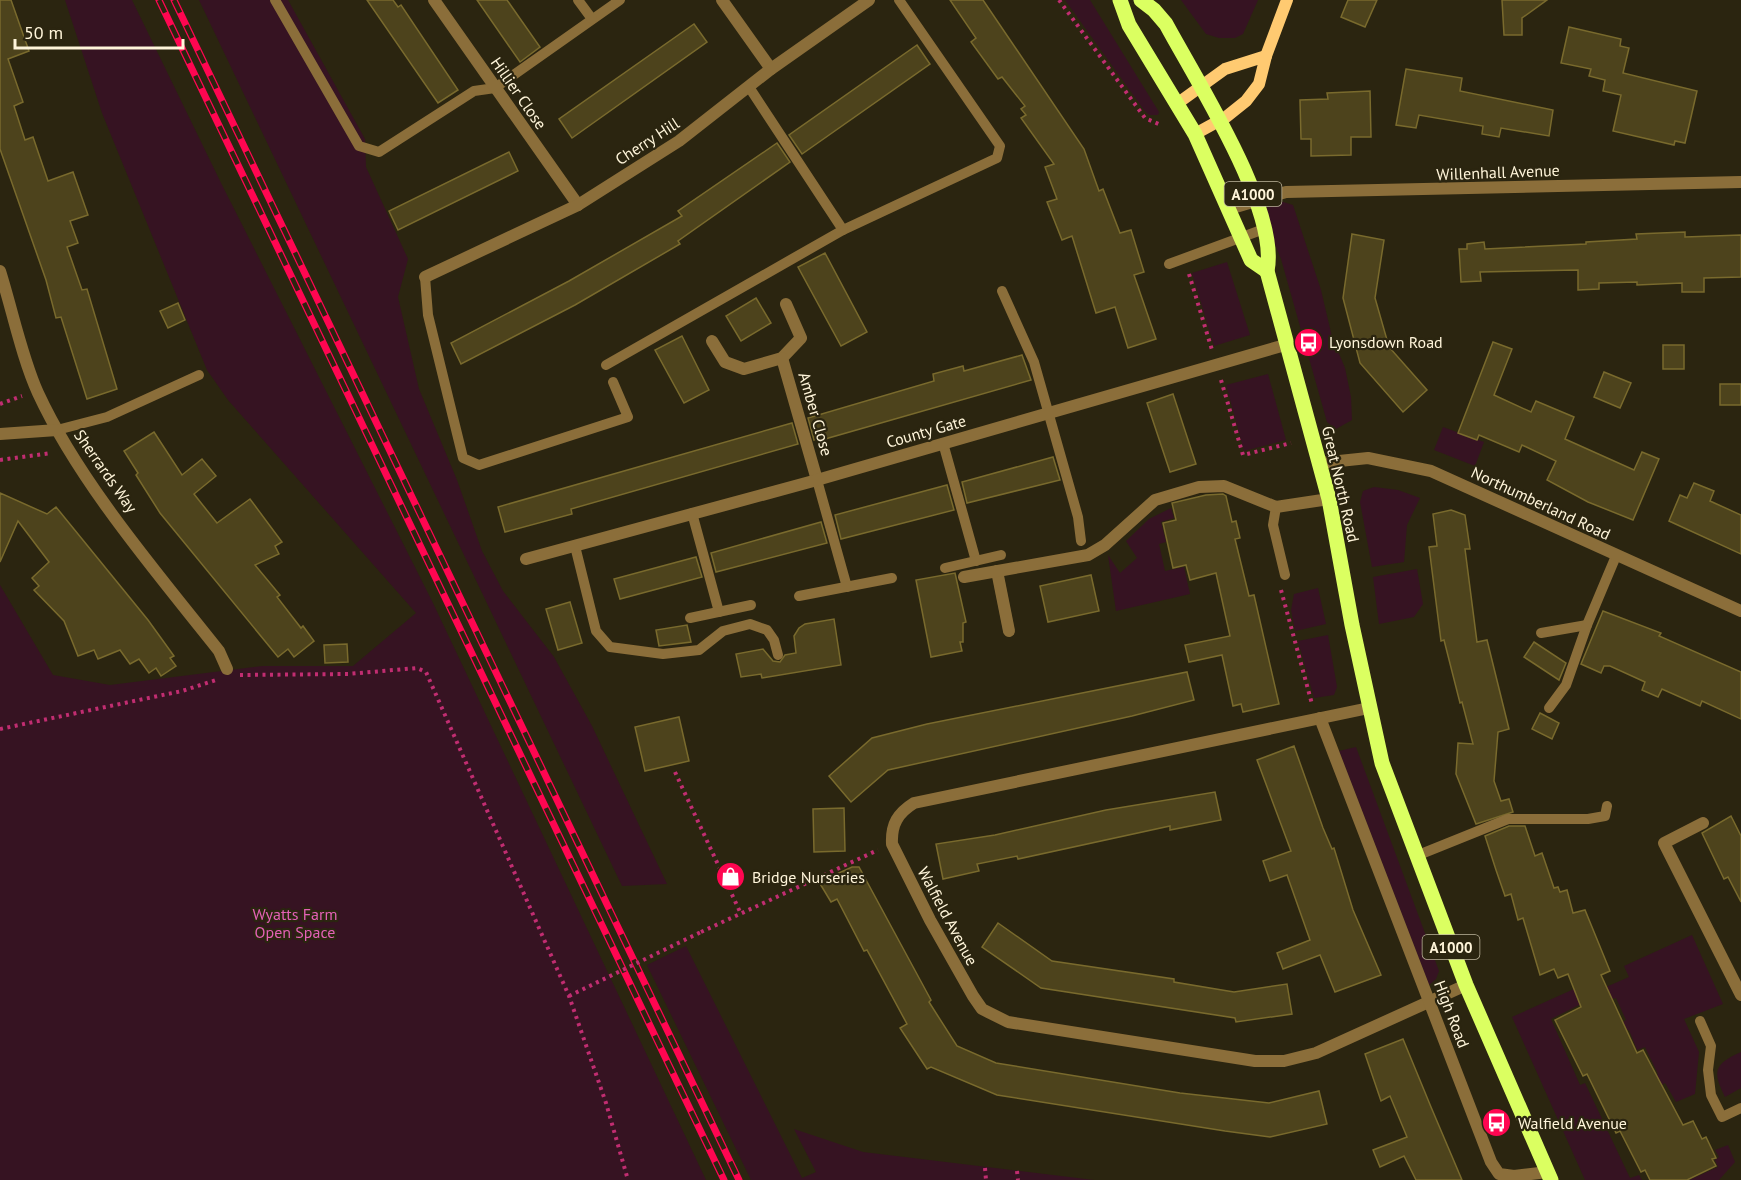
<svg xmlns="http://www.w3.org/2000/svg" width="1741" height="1180" font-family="'PT Sans',sans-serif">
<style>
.green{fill:#361322}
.building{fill:#4d431c;stroke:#796a2d;stroke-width:1.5}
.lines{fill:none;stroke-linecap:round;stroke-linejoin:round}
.path{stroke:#c12d71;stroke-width:4;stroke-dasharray:3 4.5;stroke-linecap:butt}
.service{stroke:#8b6e3a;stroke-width:10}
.minor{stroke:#8b6e3a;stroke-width:12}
.secondary{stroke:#ffca71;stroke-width:12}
.primary{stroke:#dbff61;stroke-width:15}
.rail-casing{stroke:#ff0651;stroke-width:7}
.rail{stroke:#2b2510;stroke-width:4.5;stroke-dasharray:14;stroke-linecap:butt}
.path-bridge{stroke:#c12d71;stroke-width:4;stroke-dasharray:3 4.5;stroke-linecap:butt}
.labels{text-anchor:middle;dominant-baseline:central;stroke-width:4.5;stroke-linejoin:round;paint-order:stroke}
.shield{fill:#2b2510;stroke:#bfb79d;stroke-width:1.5}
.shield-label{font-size:15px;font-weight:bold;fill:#fff5da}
.street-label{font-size:16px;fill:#fff5da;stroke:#2b2510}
.poi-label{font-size:16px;fill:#fff5da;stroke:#2b2510;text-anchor:start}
.park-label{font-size:16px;fill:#e461b6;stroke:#2b2510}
</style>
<rect width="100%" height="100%" fill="#2b2510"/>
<g class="green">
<polygon points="65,0 132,0 222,185 432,601 706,1180 0,1180 0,585 53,675 110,685 263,666 353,666 416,613 228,400 207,370 102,113"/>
<polygon points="199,0 288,0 365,139 366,167 408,259 398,297 419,389 457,480 482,551 503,591 554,657 592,726 667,884 622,886"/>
<polygon points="1065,0 1090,0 1159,112 1158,115 1149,115 1144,110"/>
<polygon points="1181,0 1258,0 1243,34 1235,38 1219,38 1206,34"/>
<polygon points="1280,201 1293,205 1321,290 1332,337 1345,368 1351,397 1352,420 1336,429 1327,422 1281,259 1266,222 1267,207"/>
<polygon points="1227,262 1250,335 1214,346 1192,273"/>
<polygon points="1268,374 1286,440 1244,451 1226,385"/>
<polygon points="1443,427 1484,442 1475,466 1434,450"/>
<polygon points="1374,487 1398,490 1420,498 1407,525 1404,562 1372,567 1360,502 1363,491"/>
<polygon points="1171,508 1174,518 1161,522 1166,542 1159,544 1165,571 1184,567 1190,594 1116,611 1108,555 1120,573 1137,558 1126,541 1149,519"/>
<polygon points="1417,569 1423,604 1414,617 1379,624 1373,577"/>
<polygon points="1318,588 1326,624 1295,631 1291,610 1294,594"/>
<polygon points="1328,635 1337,687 1334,695 1314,698 1298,641"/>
<polygon points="1356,747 1439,971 1436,979 1429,985 1339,751"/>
<polygon points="1692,935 1723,1004 1684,1019 1699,1052 1695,1094 1676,1102 1665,1083 1660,1086 1655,1077 1658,1074 1645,1047 1637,1050 1629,1030 1625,1031 1621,1023 1626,1020 1616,998 1612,999 1606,987 1629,977 1624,966"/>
<polygon points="686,946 802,1178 816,1172 794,1129 863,1152 1094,1180 751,1180 647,965"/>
<polygon points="1574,989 1581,1004 1551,1019 1580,1085 1585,1083 1630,1178 1639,1175 1642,1180 1585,1180 1512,1017"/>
<path d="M1741,1052V1088L1725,1097C1712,1071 1714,1064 1741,1052Z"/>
<polygon points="1728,1145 1735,1162 1719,1180 1689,1180 1718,1167 1715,1160 1719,1157 1715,1150"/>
</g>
<g class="building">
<polygon points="0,0 11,0 29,51 8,59 23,102 14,106 25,140 33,137 48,181 73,172 88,215 70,221 78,243 67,247 82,290 87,289 117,389 87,399 61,317 56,318 46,280 0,149"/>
<polygon points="367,0 393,0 398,7 401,5 458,90 438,103"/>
<polygon points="477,0 507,0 540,47 520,62"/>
<polygon points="950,0 983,0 1084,149 1099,191 1103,189 1120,233 1131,230 1144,272 1134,275 1156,339 1128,348 1115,307 1096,313 1072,236 1062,240 1047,202 1057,199 1045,167 1054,164 1021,118 1026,115 1021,109 1025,106 1002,77 998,79 971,42 976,38"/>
<polygon points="1348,0 1377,0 1365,27 1341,17"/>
<polygon points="1502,0 1547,0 1522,18 1522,35 1504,35"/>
<polygon points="694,24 707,42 572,138 559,119"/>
<polygon points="1569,27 1621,39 1620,46 1629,48 1623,73 1697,91 1685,143 1675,141 1674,145 1613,131 1621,95 1603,91 1605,80 1589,76 1591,69 1561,63"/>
<polygon points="917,45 930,64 802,154 789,135"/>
<polygon points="1406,69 1462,78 1460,91 1553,110 1549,136 1501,128 1499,137 1482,134 1483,126 1419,115 1416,128 1396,125"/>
<polygon points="1370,91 1371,137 1351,137 1351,155 1311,156 1311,139 1301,139 1300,100 1328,99 1327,93"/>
<polygon points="777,143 790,162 678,241 680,244 575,305 461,364 451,343 569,281 682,216 678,211"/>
<polygon points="509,152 518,171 398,230 389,211"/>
<polygon points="1685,232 1685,237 1741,235 1741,277 1704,278 1704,292 1682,292 1682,283 1637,285 1637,282 1599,283 1599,289 1578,290 1578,270 1480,272 1481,281 1461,282 1459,249 1467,249 1467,244 1484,242 1485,249 1586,244 1586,242 1637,239 1636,234"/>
<polygon points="1352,234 1384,240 1375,298 1389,347 1427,390 1403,412 1360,363 1343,298"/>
<polygon points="825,253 867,332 841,346 798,267"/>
<polygon points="756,298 771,323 741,341 726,316"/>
<polygon points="178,303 185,320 168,328 160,311"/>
<polygon points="682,336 709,390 684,403 655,350"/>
<polygon points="1493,342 1512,349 1494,395 1531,412 1536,401 1574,417 1565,439 1634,470 1642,452 1659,459 1633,520 1588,502 1547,480 1556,461 1522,445 1519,452 1479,435 1477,440 1458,433"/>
<rect x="1663" y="345" width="21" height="24"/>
<polygon points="1022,355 1031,380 825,439 824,436 814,440 808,418 934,381 933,374 963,366 964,371"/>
<polygon points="1604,372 1631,383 1620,408 1594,397"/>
<rect x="1720" y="384" width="21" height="21"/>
<polygon points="1173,394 1196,464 1170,472 1147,403"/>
<polygon points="792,423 798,444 571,509 572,514 505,532 498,507"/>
<polygon points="154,432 182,475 202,459 216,476 194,494 217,523 250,499 282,542 275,546 279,554 255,565 280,595 277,597 301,628 303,626 314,641 294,657 288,649 278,657 160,513 136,475 138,473 124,451"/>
<polygon points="1053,457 1060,480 967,503 962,482"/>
<polygon points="1694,483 1714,491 1710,501 1741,515 1741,554 1669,521 1680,495 1687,498"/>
<polygon points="947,485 954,510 841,539 835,515"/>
<polygon points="0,493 47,514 56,507 148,620 174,656 170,658 176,666 161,676 156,668 149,673 139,659 130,664 120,650 98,659 94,650 78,656 64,621 34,590 39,586 32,578 49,562 18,521 0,562"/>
<polygon points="1223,494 1226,496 1232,522 1236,521 1240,538 1235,539 1249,596 1254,595 1279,704 1243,712 1241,704 1233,706 1222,655 1189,662 1185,645 1230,636 1216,573 1190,580 1186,565 1173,568 1163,523 1176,520 1172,503 1206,495"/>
<polygon points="1451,510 1465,515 1470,549 1465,549 1477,642 1487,640 1509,729 1498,732 1494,781 1501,801 1509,799 1513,812 1476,824 1456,774 1458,743 1473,744 1462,702 1460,703 1444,640 1441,641 1429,547 1437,546 1433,514"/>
<polygon points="821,522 827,543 716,572 711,553"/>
<polygon points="696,557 702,577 620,599 614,579"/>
<polygon points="955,573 966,622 963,623 963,642 960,642 962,651 931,657 916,580"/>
<polygon points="1091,575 1099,611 1048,622 1040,586"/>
<polygon points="570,602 582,643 558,650 546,609"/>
<polygon points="1603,611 1661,633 1659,636 1741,672 1741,719 1702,701 1700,706 1662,689 1658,697 1642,690 1645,682 1610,666 1604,666 1601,673 1581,664"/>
<polygon points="834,619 841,665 762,678 761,674 741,677 736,654 763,649 773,661 780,662 785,655 796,653 794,636 799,628 805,624"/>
<polygon points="687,625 691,642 659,646 656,630"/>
<polygon points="1534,642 1566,663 1559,680 1524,657"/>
<polygon points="347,644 348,662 325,663 324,645"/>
<polygon points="1187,672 1194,700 1132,716 888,770 851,802 829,776 872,738 927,724"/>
<polygon points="1540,713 1559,723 1552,739 1532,729"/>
<polygon points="679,717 689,761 645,771 635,727"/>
<polygon points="1294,746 1323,828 1332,849 1334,848 1353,910 1381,975 1335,992 1320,955 1283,969 1277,953 1310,940 1287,875 1270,881 1263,861 1291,851 1257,760"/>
<polygon points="1215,792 1221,820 1170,830 1170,826 1018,859 1017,856 977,864 979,871 943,879 936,844 995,835 1106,810"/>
<polygon points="844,808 845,851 814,852 813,809"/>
<polygon points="1731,816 1741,836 1741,902 1728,877 1724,879 1702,833"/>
<polygon points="1509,826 1525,826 1535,856 1542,853 1554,888 1558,887 1560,892 1567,890 1573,913 1585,910 1610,971 1601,975 1637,1053 1643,1050 1683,1125 1693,1121 1702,1139 1706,1137 1716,1158 1712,1159 1716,1166 1687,1180 1650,1180 1645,1170 1641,1172 1620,1131 1616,1133 1587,1074 1583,1076 1555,1020 1581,1007 1568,974 1558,978 1554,969 1540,975 1523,918 1518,920 1511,894 1505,896 1496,870 1485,836"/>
<polygon points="852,867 859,867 931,1000 929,1002 957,1046 996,1063 1180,1093 1269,1103 1319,1091 1327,1124 1270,1137 1225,1131 997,1095 931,1067 927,1069 900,1028 907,1024 867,950 864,951 837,899 831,902 819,882"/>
<polygon points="998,923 1052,961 1174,979 1174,982 1234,992 1287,984 1292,1014 1236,1022 1235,1018 1041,988 982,947"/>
<polygon points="1403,1039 1431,1107 1462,1180 1416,1180 1404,1156 1380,1167 1373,1150 1407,1137 1390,1096 1381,1101 1365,1054"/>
</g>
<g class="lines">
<g class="path">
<polyline points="1059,0 1145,118 1161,125"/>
<polyline points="1189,274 1212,350"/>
<polyline points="1221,380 1243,455 1291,443"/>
<polyline points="0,404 22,396"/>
<polyline points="0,460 52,453"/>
<polyline points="1281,590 1312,704"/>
<polyline points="240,675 348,674 417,668 426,672 569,996 606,1103 628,1180"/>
<polyline points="0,729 182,691 216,680"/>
<polyline points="675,772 741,914"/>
<polyline points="701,932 878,850"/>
<polyline points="985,1168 986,1180"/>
<polyline points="1017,1171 1018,1180"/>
</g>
<g class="service">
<polyline points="275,0 359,146 379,152 474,91 495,88 620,0"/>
<polyline points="578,0 592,19"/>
<polyline points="749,87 843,230 997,158 1000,146 899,0"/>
<polyline points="1169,264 1264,229"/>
<polyline points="425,277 428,315 463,458 479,465 628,417 613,382"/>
<polyline points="1002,291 1034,362 1078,517 1081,541"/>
<polyline points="606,365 843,230"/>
<polyline points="57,430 107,417 199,375"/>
<polyline points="943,443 976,561"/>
<polyline points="817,480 847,587"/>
<polyline points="1276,507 1273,525 1285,575"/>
<polyline points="692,513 719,612"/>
<polyline points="575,546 596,631 610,647 663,654 699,650 723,631 750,624 767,630 774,640 778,655"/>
<polyline points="945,568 1001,555"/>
<polyline points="799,596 892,578"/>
<polyline points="690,618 751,605"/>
<polyline points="1541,633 1587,625"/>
<polyline points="1549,708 1566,685 1587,625 1616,556"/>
<polyline points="1416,856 1508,819 1588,819 1605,816 1607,806"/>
<polyline points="1700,1021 1711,1046 1708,1070 1711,1095 1722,1117 1741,1108"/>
</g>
<g class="minor">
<polyline points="434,0 578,205"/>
<polyline points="722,0 771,69"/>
<polyline points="1229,209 1286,192 1741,182"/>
<path d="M0,271C12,309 22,358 38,393C79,482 158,574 219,651L227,669"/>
<polyline points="425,277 578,205 679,141 771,69 869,0"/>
<polyline points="712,341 725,362 744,369 782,358 801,338 786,304"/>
<polyline points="782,358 817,480"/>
<polyline points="0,434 57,430"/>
<polyline points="1320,463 1368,458 1431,471 1741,611"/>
<polyline points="526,559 817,480 1285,345"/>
<polyline points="997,571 1009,631"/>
<polyline points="964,577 1088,555 1105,545 1155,500 1199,487 1224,486 1276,507 1329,499"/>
<path d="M1369,708L914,803C898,813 891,824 892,844L930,920L973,996L982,1009L1008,1022L1255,1061H1284L1316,1053L1466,985"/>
<polyline points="1320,718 1491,1162 1499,1174 1514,1176 1548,1172"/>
<polyline points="1703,823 1664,843 1741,995"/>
</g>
<g class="secondary">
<polyline points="1178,103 1225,69 1266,56"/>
<polyline points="1195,134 1226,117 1246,101 1259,84 1266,56 1287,0"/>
</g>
<g class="primary">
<polyline points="1120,0 1129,25 1195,134 1251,260 1267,271"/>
<path d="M1141,0L1154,10L1166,24C1196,80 1280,210 1267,271L1329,499L1352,625L1382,763L1466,985L1551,1180"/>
</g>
<defs>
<g id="rail">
<polyline points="159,0 724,1180"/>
<polyline points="174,0 739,1180"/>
</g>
</defs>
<use href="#rail" class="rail-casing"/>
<use href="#rail" class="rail"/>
<polyline class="path-bridge" points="569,996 701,932"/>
</g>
<defs>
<symbol id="bus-disc" viewBox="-11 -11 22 22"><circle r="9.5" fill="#ff0651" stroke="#2b2510"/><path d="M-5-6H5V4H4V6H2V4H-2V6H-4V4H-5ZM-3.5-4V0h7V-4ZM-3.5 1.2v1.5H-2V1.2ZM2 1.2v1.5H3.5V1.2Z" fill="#fff"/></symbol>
<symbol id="shop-disc" viewBox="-11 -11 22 22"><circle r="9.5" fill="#ff0651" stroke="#2b2510"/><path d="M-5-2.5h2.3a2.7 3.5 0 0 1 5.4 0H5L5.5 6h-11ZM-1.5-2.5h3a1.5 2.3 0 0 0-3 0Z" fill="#fff"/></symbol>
</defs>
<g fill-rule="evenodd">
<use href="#bus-disc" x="1292" y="326" width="33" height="33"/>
<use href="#shop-disc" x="714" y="860" width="33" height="33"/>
<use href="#bus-disc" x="1480" y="1106" width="33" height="33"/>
</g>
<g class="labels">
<g class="shield">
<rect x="1224.5" y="182" width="57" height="24" rx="4.5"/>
<rect x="1422.5" y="935" width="57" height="24" rx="4.5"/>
</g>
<g class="shield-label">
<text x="1253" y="194">A1000</text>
<text x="1451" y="947">A1000</text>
</g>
<g class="street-label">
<text transform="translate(519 93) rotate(55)">Hillier Close</text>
<text transform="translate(647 141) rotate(-33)">Cherry Hill</text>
<text transform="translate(1498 172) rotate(-2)">Willenhall Avenue</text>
<text transform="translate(816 414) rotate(74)">Amber Close</text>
<text transform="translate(926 431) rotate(-16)">County Gate</text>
<text transform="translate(106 471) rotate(55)">Sherrards Way</text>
<text transform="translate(1341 484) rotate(77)">Great North Road</text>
<text transform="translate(1541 503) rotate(25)">Northumberland Road</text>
<text transform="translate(948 916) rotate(62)">Walfield Avenue</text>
<text transform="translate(1452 1014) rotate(69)">High Road</text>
</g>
<g class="poi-label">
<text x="1329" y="342">Lyonsdown Road</text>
<text x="752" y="877">Bridge Nurseries</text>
<text x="1518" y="1123">Walfield Avenue</text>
</g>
<g class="park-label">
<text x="295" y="914">Wyatts Farm<tspan x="295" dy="18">Open Space</tspan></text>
</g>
</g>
<path d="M15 39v9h168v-9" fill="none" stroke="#fff5da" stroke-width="3"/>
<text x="24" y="39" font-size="18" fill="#fff5da" stroke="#2b2510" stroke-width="4.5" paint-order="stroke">50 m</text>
</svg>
